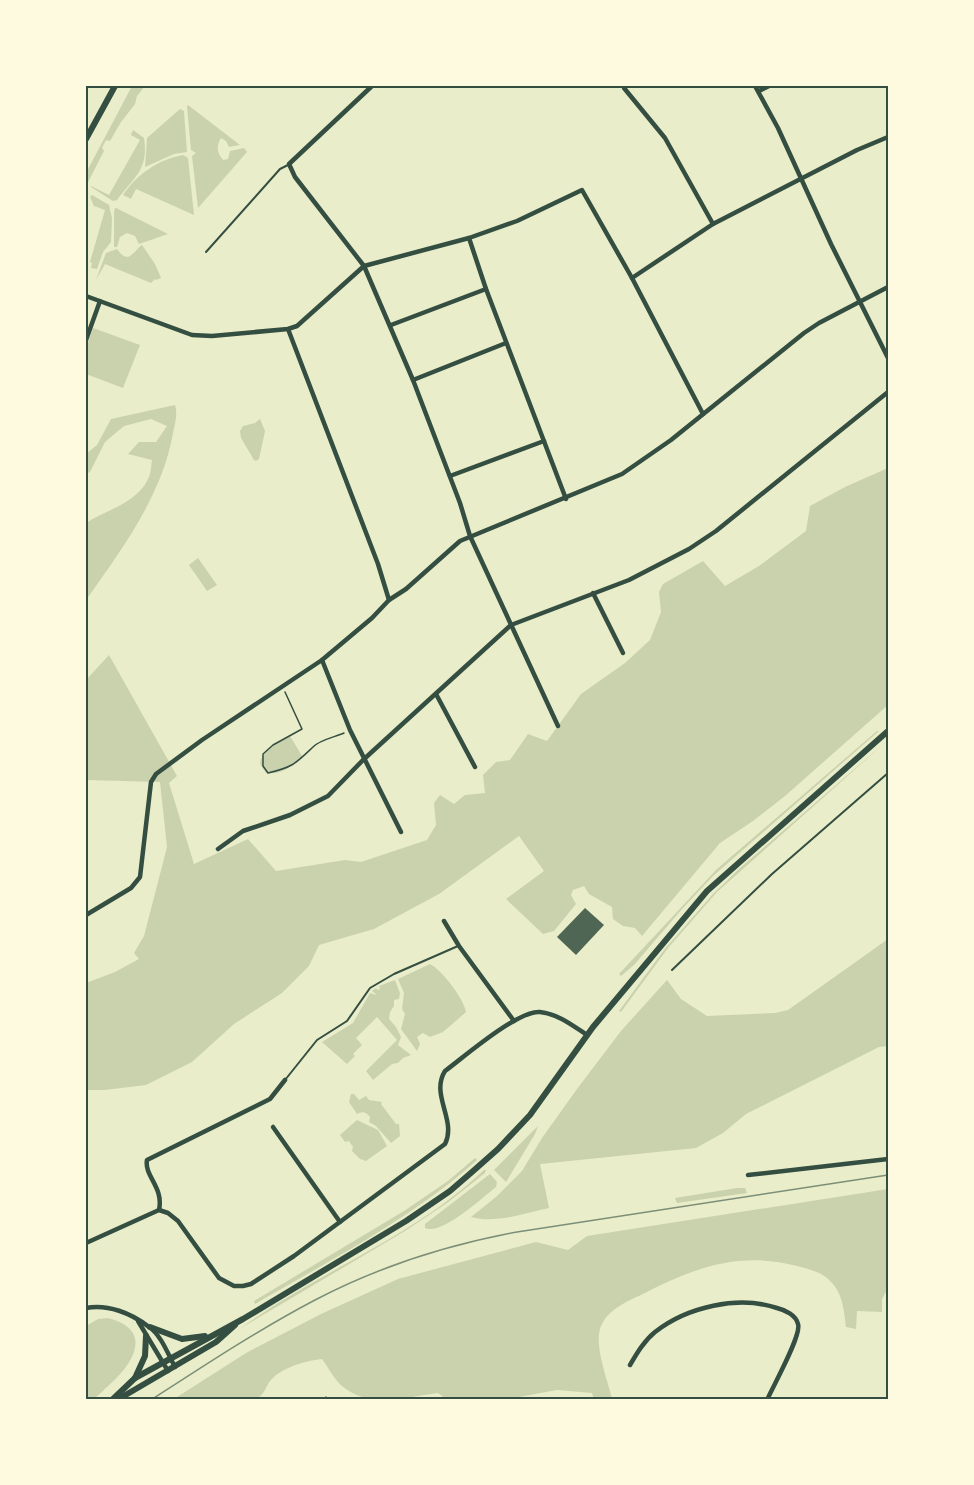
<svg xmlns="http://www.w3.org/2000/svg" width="974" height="1485" font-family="'Public Sans',sans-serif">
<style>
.green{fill:#cad2ad}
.building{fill:#4f6655}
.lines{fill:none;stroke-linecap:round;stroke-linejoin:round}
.path{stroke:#344e41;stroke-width:1.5}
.service{stroke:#344e41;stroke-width:2}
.minor{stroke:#344e41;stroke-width:4.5}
.tertiary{stroke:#344e41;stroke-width:6}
.tram{stroke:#7c8e77;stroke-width:1.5}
.neatline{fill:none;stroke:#344e41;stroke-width:2}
</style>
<rect width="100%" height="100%" fill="#e9edc9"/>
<g class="green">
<polygon points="132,86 145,86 137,96 135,104 121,122 110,141 106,140 102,148 104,151 86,186 86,173"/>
<path d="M188,105L240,145L229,147L226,141L221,138C216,146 217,153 223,160L228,159L230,151L244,148L247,152L198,208L192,156L196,153L191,150L187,107Z"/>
<polygon points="180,109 184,111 187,152 174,154 145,167 147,138"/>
<path d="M133,130L144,138C149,170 134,177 117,200L113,201L91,187V186L109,195L140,140L131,135Z"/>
<path d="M183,155L188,158L194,215L136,189L131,199L123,195C137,174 159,159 183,155Z"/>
<polygon points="92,195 109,205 112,218 111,242 103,252 97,269 91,268 92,263 90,262 105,210 94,206 90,197"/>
<polygon points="115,208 116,208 168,234 139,244 135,236 127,233 120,237 117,247 114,247 114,212"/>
<path d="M142,245L155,264L161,278L156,280L155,279L151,283L105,264L96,280L106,253L117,249C129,266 133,251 142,245Z"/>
<polygon points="93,328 140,345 123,388 86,374 86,349"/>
<path d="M175,405C178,414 175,423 173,433C162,496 122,549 86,600V523C106,510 137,503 148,479C151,474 151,466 152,460L128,454L139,442H156L167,426L151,419L124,426L105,442L90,472L86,474V454L97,445L111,419Z"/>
<polygon points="260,419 265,431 259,459 256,461 254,460 241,438 240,431 243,426 255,423"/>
<polygon points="888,468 888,705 785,796 753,821 720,843 642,936 635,928 623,926 613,919 612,907 589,894 584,886 573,890 571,895 576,904 554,931 543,934 506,899 544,871 519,836 439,894 374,929 319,945 309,966 282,993 234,1024 192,1062 146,1085 105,1090 86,1090 86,983 115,972 139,959 134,953 144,936 167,847 160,782 86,780 86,680 109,655 177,776 169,783 194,864 248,839 276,871 345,860 361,862 427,840 436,825 434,803 440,795 454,804 465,795 485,793 483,775 496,762 510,760 528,734 547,741 581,694 625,663 650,640 661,612 659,592 663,584 703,561 725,586 759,566 806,531 810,506 845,487"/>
<polygon points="198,558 217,585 207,591 189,565"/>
<polygon points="877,731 879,731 713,876 682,909 634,965 621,976 619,974 717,869"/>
<path d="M290,736L302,756C292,767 281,775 266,773L260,764C261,751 279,742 290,736Z"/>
<polygon points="888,740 717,892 668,948 621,1012 619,1011 664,950 713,894 740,868"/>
<path d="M888,939V1046L879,1047L746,1114L723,1133L696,1148L540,1164L549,1208C525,1213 496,1224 471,1217L496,1197L522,1171L542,1138L577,1089L621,1031L667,980L681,999L707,1016L775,1013L788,1010Z"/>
<path d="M430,964C442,970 464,999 466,1012L443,1032L430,1037L423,1033L417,1037L420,1044L417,1051L401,1029L405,1014L402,1009L404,993L398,979Z"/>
<polygon points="395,980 400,993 399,999 394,1000 394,1006 390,1012 389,1019 396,1027 401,1037 398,1045 411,1055 403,1058 398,1063 392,1064 373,1080 366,1071 397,1040 377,1017 356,1038 362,1045 353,1054 355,1056 347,1064 322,1042 353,1023 370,993 377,995 372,991 376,988 378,990 380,989 379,986"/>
<path d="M351,1094H354L359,1100L366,1096L369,1100L382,1102L381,1104L396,1124H399L400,1136L391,1143L376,1126L369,1122L370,1117C366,1112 363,1111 357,1114L349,1102Z"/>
<polygon points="357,1120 378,1130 387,1146 366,1161 360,1159 352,1151 353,1147 349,1141 345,1142 340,1135"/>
<polygon points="538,1126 535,1134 506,1182 494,1170"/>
<path d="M475,1158L477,1160C414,1217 329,1261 255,1304L254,1301L404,1211L448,1181Z"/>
<path d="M484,1170H486L485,1173L447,1203L405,1231L241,1328C319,1271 414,1237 484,1170Z"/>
<path d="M490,1174L497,1182L496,1187C482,1198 441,1236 425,1228V1224Z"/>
<polygon points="737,1188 745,1188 747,1193 677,1203 675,1198"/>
<path d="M888,1189V1288L882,1299V1312L857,1311L856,1329L846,1327C844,1311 843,1293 830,1281C822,1272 808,1269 797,1266C741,1251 695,1267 645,1293C629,1301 611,1307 602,1324C592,1342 608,1380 612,1399H594L592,1393L557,1390L508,1399H446L438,1393C406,1397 369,1409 342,1386C334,1379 328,1367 322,1359C305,1361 282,1367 270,1381C265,1388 264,1396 255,1399H174L246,1353L321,1314L398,1279L536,1242L568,1250L587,1236Z"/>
<path d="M108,1318C155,1330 133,1365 107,1387C101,1392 96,1400 88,1399L86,1393V1326L98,1319Z"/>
</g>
<polygon class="building" points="585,908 604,925 576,955 557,937"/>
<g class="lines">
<path class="path" d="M285,692L302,729L273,745L263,754V766L268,773C293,767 295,764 313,747C319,740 335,737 344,733"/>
<g class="service">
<polyline points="206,252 280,169 288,165"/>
<polyline points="672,970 772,874 888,773"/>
<polyline points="285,1080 317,1040 347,1021 370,988 394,974 458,946"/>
</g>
<g class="minor">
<polyline points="372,86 289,164 295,177 364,266 413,380 460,503 470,536 558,726"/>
<polyline points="755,86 778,128 831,244 888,358"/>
<polyline points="624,88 665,138 713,224"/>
<polyline points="759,91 769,86"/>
<polyline points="469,238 486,289 566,499"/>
<polyline points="632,278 713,224 857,150 888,137"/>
<polyline points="86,296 192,335 212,336 288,329 297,326 364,266 469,238 517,221 582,190 632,278 703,414"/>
<polyline points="391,325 486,289"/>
<polyline points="288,329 378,564 389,600"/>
<polyline points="86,340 100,301"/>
<polyline points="413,380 506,343"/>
<polyline points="450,476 544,441"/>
<polyline points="593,593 623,653"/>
<polyline points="322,660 350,730 401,832"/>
<polyline points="436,694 475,767"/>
<polyline points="218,849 243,831 290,815 328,796 363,760 511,625 629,580 689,549 716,531 888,392"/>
<polyline points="86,915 131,888 140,877 151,782 156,774 202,740 322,660 372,618 389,600 406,589 460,541 622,474 671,440 804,333 819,323 888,287"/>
<polyline points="444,921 459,946 514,1021"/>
<polyline points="273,1127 340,1222"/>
<polyline points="748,1175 888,1159"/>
<path d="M159,1210C164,1187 144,1176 147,1160L270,1099L285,1080"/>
<path d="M86,1243L159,1210L168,1213L178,1221L219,1278L234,1286H243L251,1284L294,1256L445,1144C457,1120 430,1095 445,1071C464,1057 518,1010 540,1012C558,1014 572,1025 587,1035"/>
<path d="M86,1308C108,1304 131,1313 149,1327C161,1335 168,1354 175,1367"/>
<polyline points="138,1321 168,1371"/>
<path d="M630,1365C637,1353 644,1341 655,1332C687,1307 738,1295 777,1308C785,1310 796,1315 798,1324C802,1335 773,1386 767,1400"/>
<polyline points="325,1400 326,1399"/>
</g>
<g class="tertiary">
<polyline points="86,139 115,86"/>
<polyline points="150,1327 182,1339 205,1336"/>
<polyline points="135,1378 145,1356 146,1336"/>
<polyline points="112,1400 135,1378 243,1319 406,1221 450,1191 472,1172 498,1149 530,1115 593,1027 707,891 888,731"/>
<polyline points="117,1400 216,1342 235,1325"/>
</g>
<path class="tram" d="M151,1400C205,1365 258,1330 315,1300C378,1267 447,1245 517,1232L888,1175"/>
</g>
<rect width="974" height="1485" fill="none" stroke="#fefae0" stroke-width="174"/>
<rect x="87" y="87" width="800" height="1311" class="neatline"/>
</svg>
